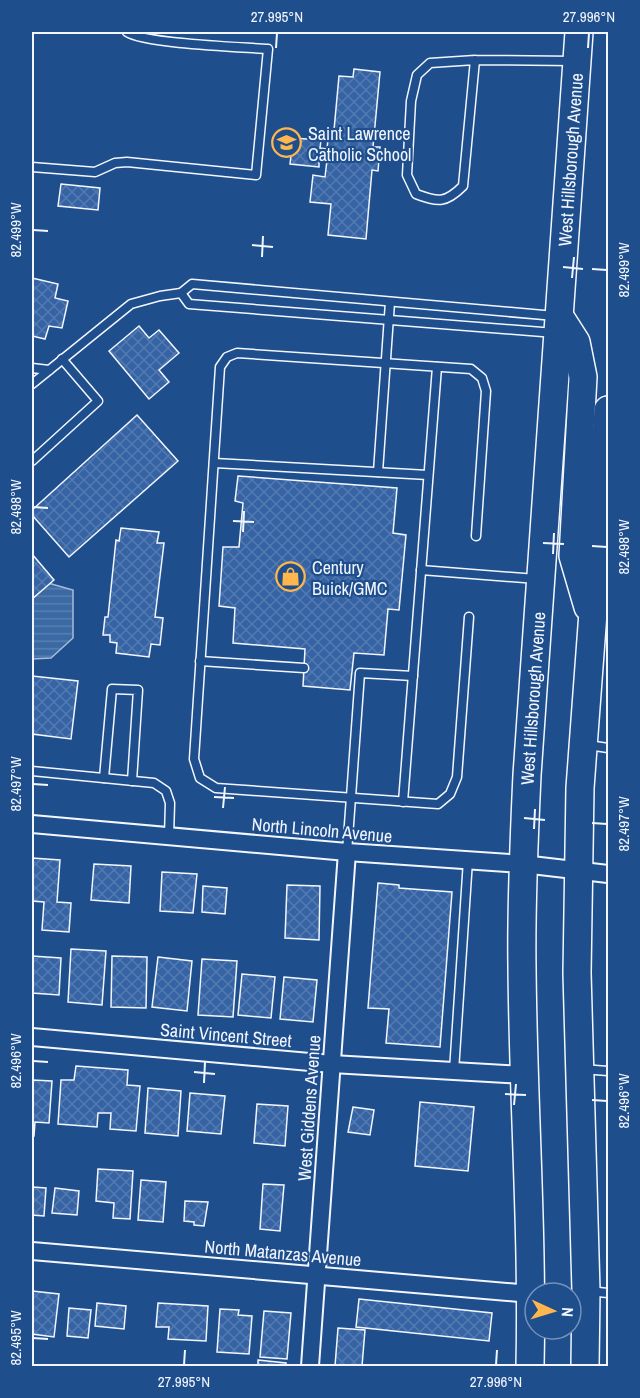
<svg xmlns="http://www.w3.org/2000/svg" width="640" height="1398" font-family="'Archivo Narrow',sans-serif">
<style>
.water{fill:url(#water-rules);stroke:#a8bbd7;stroke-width:1.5}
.building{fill:url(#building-cross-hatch);stroke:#f2f6ff;stroke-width:1.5}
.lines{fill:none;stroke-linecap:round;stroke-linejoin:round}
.lane-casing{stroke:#f2f6ff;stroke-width:11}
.street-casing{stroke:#f2f6ff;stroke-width:20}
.primary-casing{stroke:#f2f6ff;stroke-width:30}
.lane{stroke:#1f4e8c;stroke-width:8}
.street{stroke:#1f4e8c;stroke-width:16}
.primary{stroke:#1f4e8c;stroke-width:27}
.ticks{fill:none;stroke:#f2f6ff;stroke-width:2}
.labels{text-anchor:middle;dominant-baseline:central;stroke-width:4.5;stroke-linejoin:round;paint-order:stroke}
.poi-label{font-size:18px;fill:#f2f6ff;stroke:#1f4e8c;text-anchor:start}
.street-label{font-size:18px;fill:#f2f6ff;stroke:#1f4e8c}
.neatline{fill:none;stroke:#f2f6ff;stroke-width:2}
.ticks-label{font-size:15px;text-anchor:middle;fill:#f2f6ff}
</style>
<defs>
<pattern id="water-rules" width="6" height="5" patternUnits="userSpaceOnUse" patternTransform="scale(1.5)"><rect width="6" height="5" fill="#3b69a3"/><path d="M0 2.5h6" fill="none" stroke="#587fb1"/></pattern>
<pattern id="building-cross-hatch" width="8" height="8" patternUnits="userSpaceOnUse" patternTransform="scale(1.5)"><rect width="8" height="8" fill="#3563a3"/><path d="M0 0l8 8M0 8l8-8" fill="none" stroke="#537ab1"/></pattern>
</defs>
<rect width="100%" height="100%" fill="#1f4e8c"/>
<polygon class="water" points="48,583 73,590 73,638 51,658 32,659 32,594 36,586"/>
<g class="building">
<polygon points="354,69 380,72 373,147 380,147 378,171 372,170 366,239 328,235 331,204 310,202 313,175 325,177 327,160 319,159 319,167 290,164 293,138 321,140 320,148 327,149 329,129 334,130 339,76 353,77"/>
<polygon points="61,184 100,188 98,210 58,206"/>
<polygon points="32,278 58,284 55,298 68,301 62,328 49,326 45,339 32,336"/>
<polygon points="139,326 149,338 159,330 179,353 159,370 169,382 149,399 109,351"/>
<polygon points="137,415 178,461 69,557 32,515 32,510"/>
<polygon points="238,476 397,488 393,533 406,535 399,610 388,609 384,655 354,653 350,690 303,686 305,649 233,643 235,608 219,606 223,547 239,547 243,503 235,501"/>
<polygon points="121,528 159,532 157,543 164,543 155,617 163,618 160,645 151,644 149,657 116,653 117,643 110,642 110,635 103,635 105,617 108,617 116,540 119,541"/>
<polygon points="32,554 54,580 32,599"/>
<polygon points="32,676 78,681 71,739 32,734"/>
<polygon points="32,858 60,860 57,902 71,903 69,932 42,930 44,902 32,901"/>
<polygon points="94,864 131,866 129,903 91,900"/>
<polygon points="162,872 197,874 193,913 160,911"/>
<polygon points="378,883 399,885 399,888 452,892 440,1047 386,1043 389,1009 368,1008"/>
<polygon points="287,885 320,886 319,940 285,938"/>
<polygon points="203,886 227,888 225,914 202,912"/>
<polygon points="71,949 106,951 102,1005 68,1002"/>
<polygon points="32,956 61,958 59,995 32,993"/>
<polygon points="112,956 147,957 146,1008 111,1007"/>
<polygon points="158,957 192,961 187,1011 152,1007"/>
<polygon points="202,959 237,961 233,1017 198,1015"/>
<polygon points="242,974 275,977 271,1018 238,1015"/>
<polygon points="284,977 317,980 313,1022 280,1019"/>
<polygon points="76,1066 128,1070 127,1085 140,1086 136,1131 110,1129 111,1113 98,1113 97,1127 58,1124 61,1080 74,1080"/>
<polygon points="32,1080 52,1081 49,1123 35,1122 34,1136 32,1136"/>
<polygon points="148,1088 181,1091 178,1136 145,1133"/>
<polygon points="190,1093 225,1096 221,1134 187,1131"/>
<polygon points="420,1102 474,1107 468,1171 415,1166"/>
<polygon points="257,1104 288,1106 285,1146 254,1143"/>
<polygon points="353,1107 374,1110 370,1135 348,1132"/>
<polygon points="98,1169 133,1171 130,1219 113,1218 114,1203 96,1201"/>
<polygon points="141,1180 166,1182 163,1222 138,1220"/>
<polygon points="263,1184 284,1185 280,1231 260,1229"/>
<polygon points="32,1187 46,1188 44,1216 32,1215"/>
<polygon points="55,1188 79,1191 77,1215 52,1213"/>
<polygon points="185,1201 208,1202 204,1226 194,1225 194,1222 184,1221"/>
<polygon points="32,1291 59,1294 54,1337 32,1334"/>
<polygon points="359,1299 492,1313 489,1341 356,1327"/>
<polygon points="97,1303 126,1306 124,1329 95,1326"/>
<polygon points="158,1303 208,1306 206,1341 168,1339 169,1327 156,1327"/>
<polygon points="69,1308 91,1310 88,1338 67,1336"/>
<polygon points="220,1309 239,1310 238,1315 252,1316 249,1354 217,1352"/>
<polygon points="264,1311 291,1313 287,1359 260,1357"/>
<polygon points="338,1328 365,1330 362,1366 335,1366"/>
<polygon points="258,1360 286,1363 286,1366 258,1366"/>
</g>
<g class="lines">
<defs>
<g id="lane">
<path d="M475,60L463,186C445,204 438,202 416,194L407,175L411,101L417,75L430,63L475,60L574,61"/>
<path d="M32,167L95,172L115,163L127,162L256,175L268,49C241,47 145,44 127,32"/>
<polyline points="181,293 189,304 555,333"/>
<polyline points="32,368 49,370"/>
<polyline points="32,384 131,304 160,296 181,293 192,284 555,316"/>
<polyline points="32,461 98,401 62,359"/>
<polyline points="214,463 428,475"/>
<polyline points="378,472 390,302"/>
<polyline points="421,570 537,579"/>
<polyline points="469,617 457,777 450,794 438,804 216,788 200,778 194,759 220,367 227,357 237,353 471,369 482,378 486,391 476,536"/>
<polyline points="200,661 304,668"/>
<polyline points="588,745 608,748"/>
<polyline points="32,771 154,783 166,791 170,803 169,836"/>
<polyline points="104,778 112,689 138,690 132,781"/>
<polyline points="403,802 437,367"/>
<polyline points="347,852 360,673 413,676"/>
<polyline points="582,1069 608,1071"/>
<polyline points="454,1071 468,860"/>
<polyline points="588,1291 608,1293"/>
</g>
<g id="street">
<polyline points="32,824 347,852 523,864 608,874"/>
<polyline points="32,1037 332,1064 525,1075"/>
<polyline points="32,1251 531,1294"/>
<polyline points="310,1366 347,852"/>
</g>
<g id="primary">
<polyline points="560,317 576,342 583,377 573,556 588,607"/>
<path id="s1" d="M530,1366C533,1233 523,1100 522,966C521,903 524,839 527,775L579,32"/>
<polyline points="585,1366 586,1291 577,973 580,788 608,410"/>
</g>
</defs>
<use href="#lane" class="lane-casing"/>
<use href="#street" class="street-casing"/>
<use href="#primary" class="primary-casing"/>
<use href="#lane" class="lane"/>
<use href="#street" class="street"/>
<use href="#primary" class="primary"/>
</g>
<path class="ticks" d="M276,48L277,33M588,48L589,33M33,230L48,231M252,245L273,247M262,257L263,236M563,267L583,269M592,269L607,270M572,278L574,257M33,507L48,508M233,521L254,522M243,532L244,511M543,543L564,544M592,546L607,547M553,554L554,533M33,784L48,785M214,797L234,798M223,808L225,787M524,818L545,820M592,823L607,824M534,829L535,809M33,1061L48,1062M194,1072L215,1074M204,1083L205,1062M505,1094L526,1095M592,1100L607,1101M514,1105L516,1084M33,1338L48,1339M184,1365L185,1350M496,1365L497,1350"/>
<defs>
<symbol id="school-ring" viewBox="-11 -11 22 22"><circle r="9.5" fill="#1f4e8c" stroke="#ffb74d" stroke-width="1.5"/><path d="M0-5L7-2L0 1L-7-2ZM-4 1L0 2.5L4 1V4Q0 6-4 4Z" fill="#ffb74d"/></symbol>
<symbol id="shop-ring" viewBox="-11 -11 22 22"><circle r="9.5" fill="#1f4e8c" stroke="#ffb74d" stroke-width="1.5"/><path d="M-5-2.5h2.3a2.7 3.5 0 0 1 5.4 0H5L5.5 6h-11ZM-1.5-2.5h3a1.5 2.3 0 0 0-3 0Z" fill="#ffb74d"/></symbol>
</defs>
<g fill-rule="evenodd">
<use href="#school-ring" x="270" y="126" width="33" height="33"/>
<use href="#shop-ring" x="274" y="560" width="33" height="33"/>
</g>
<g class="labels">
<g class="poi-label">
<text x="308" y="133">Saint Lawrence<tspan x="308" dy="21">Catholic School</tspan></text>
<text x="312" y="567">Century<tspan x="312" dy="21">Buick/GMC</tspan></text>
</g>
<g class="street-label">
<text stroke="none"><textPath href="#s1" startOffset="1208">West Hillsborough Avenue</textPath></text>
<text stroke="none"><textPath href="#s1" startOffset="668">West Hillsborough Avenue</textPath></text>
<text transform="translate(322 830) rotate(5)">North Lincoln Avenue</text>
<text transform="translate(226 1035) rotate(5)">Saint Vincent Street</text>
<text transform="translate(309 1108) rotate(-86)">West Giddens Avenue</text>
<text transform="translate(283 1253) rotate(5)">North Matanzas Avenue</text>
</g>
</g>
<rect width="640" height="1398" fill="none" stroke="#1f4e8c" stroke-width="66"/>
<g transform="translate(553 1311) rotate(94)"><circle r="28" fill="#1f4e8c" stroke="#7391ba" stroke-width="1.5"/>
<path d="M0-4.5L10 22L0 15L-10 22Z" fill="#ffb74d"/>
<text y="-9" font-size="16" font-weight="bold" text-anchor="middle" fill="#f2f6ff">N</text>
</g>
<rect x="33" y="33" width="574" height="1332" class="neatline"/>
<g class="ticks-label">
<text x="277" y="22">27.995°N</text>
<text x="589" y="22">27.996°N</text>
<text transform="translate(16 230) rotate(-90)" y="5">82.499°W</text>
<text transform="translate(624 270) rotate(-90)" y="5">82.499°W</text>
<text transform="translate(16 507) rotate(-90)" y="5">82.498°W</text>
<text transform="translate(624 547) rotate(-90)" y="5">82.498°W</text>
<text transform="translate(16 784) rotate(-90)" y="5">82.497°W</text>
<text transform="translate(624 824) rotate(-90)" y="5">82.497°W</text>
<text transform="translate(16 1061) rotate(-90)" y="5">82.496°W</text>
<text transform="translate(624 1101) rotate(-90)" y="5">82.496°W</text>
<text transform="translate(16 1338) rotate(-90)" y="5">82.495°W</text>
<text x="184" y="1387">27.995°N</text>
<text x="496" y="1387">27.996°N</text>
</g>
</svg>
